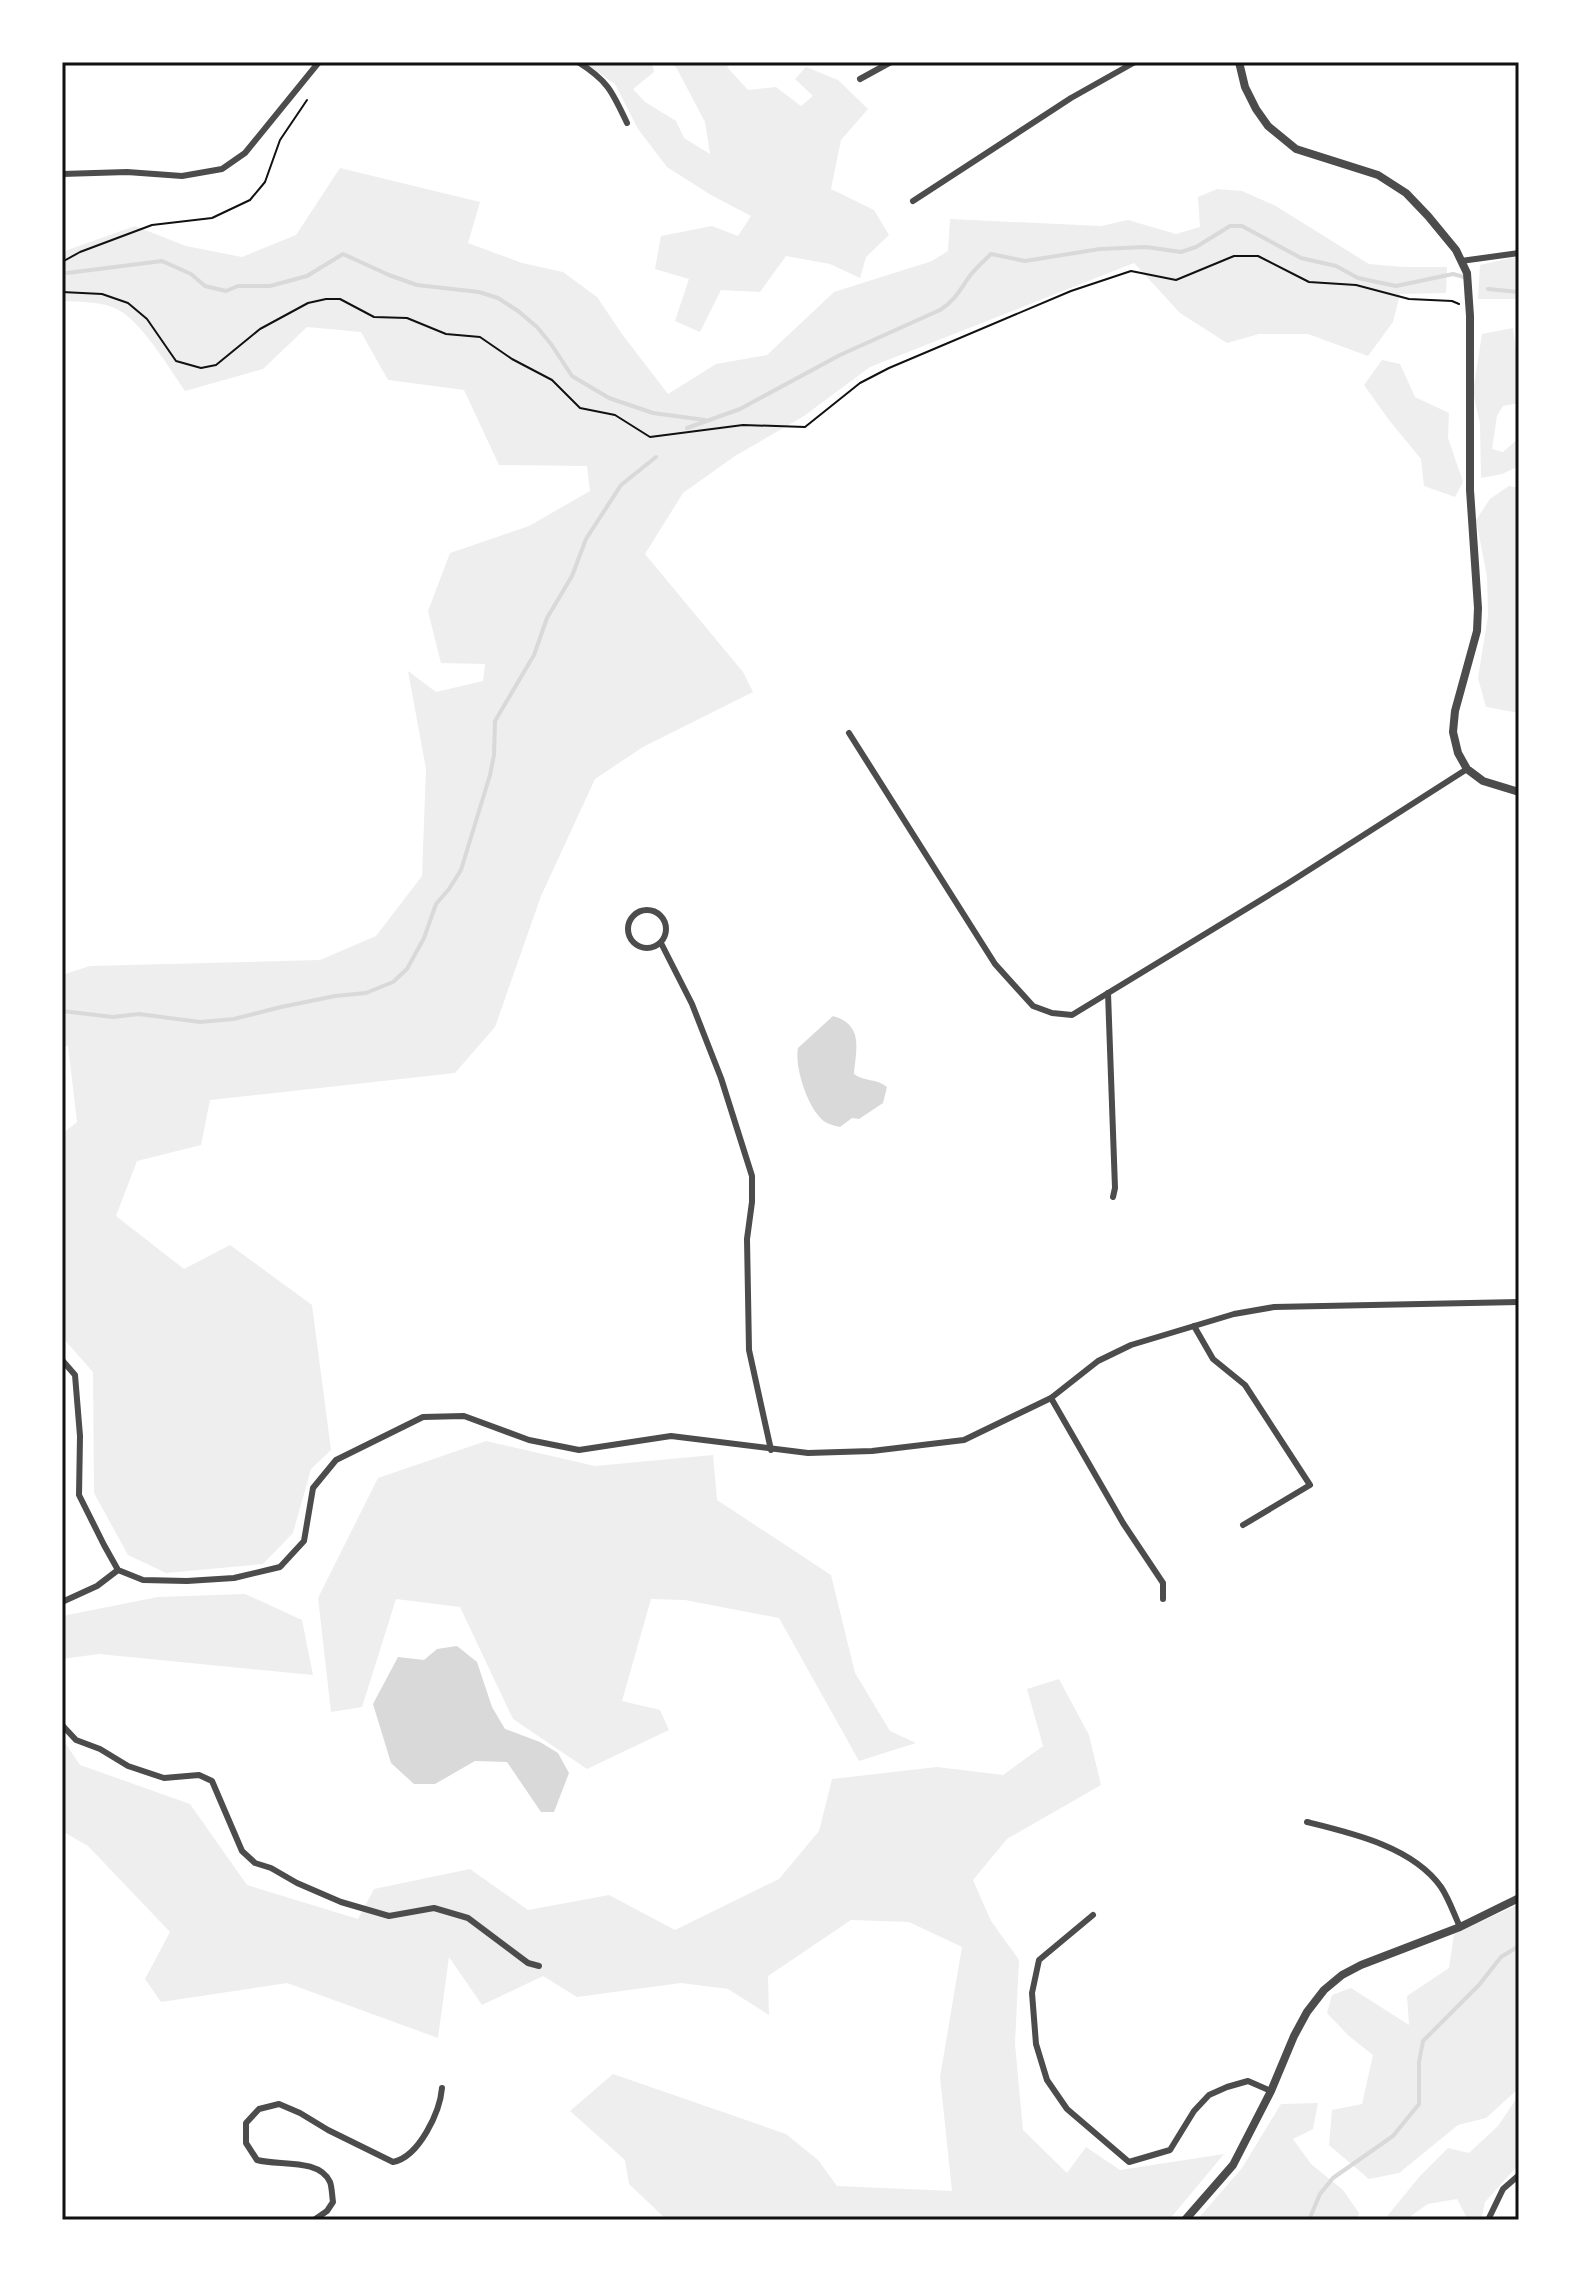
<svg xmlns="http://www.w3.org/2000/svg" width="1581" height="2282" font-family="'Source Sans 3',sans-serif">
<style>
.green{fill:#eee}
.water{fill:#d9d9d9}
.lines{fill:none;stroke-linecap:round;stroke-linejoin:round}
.stream{stroke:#d9d9d9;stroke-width:4}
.path{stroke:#111;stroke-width:2}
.minor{stroke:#4c4c4c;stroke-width:6}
.tertiary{stroke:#4c4c4c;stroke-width:8}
.neatline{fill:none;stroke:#111;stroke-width:3}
</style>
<rect width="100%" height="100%" fill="#fff"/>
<g class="green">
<polygon points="583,62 652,62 654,72 633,89 645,102 676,121 684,138 710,154 705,122 676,67 667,62 731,62 727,67 748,90 776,87 801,106 813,96 795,79 806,67 838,80 868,109 841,140 831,189 874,210 889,235 866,257 860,278 830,264 786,256 760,292 721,290 700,332 675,321 689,279 655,269 661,236 712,226 738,236 751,216 711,195 667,167 638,129 615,84"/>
<path d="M340,168L480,202L468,243L522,263L563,272L597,297L622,334L668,394L716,364L767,355L834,292L932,261L948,251L950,219L1101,226L1128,220L1176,234L1200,227L1198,197L1217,189L1242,191L1274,205L1369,264L1403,267H1447L1446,293L1400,294L1393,322L1368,356L1308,334H1259L1227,343L1180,313L1134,263L870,367L804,416L735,456L683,493L645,554L743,672L753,692L643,747L595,779L541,896L495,1027L455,1073L210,1100L201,1145L137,1161L116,1216L184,1269L230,1245L312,1305L331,1450L311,1469L293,1533L263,1564L166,1573L128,1555L94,1493L93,1372L62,1337V1134L77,1122L68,1046H62V975L90,966L320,960L376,936L422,876L426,769L408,671L436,692L483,681L485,664L441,663L428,611L450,553L529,526L590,491L587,466L499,465L464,390L388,380L361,332L307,327L263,369L185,391C169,368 138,315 112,307C96,301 78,302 62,301V252L135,226L186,246L242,257L296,235Z"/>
<polygon points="1519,256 1519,299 1478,299 1480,265"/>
<polygon points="1513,328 1516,351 1519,356 1519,403 1503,406 1497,416 1492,449 1503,452 1519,438 1519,466 1502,474 1481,478 1480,424 1473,392 1482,334"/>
<polygon points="1382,360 1400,364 1415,397 1449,413 1448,438 1463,482 1455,497 1424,486 1421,459 1389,420 1364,385"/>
<polygon points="1509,486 1519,488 1519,543 1516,543 1516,560 1519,564 1519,713 1486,707 1478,678 1488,616 1487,576 1476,520 1490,499"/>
<polygon points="486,1441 595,1466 713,1455 717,1500 831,1575 855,1673 890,1731 916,1743 859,1761 779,1618 685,1600 651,1599 622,1701 660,1710 669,1730 587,1769 513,1719 460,1607 396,1599 362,1707 331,1712 318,1598 378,1478"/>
<polygon points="245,1594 302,1620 313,1675 99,1654 62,1659 62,1616 158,1597"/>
<polygon points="1059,1679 1089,1735 1101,1785 1007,1839 973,1880 991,1921 1019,1960 1015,2044 1023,2130 1067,2173 1086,2147 1120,2170 1224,2154 1169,2220 667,2220 629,2184 625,2160 570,2111 613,2074 786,2134 818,2160 837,2186 952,2191 940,2077 962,1947 909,1922 851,1920 768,1976 769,2015 728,1989 681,1983 577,1997 543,1976 482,2005 449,1957 438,2038 287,1983 161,2002 145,1979 170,1932 88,1846 62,1831 62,1738 80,1765 190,1804 247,1885 358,1919 374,1889 470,1869 528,1910 609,1895 675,1930 779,1879 819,1831 832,1779 937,1767 1003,1775 1043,1746 1027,1689"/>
<polygon points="1519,1904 1519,2088 1486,2118 1458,2125 1399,2173 1369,2179 1329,2145 1332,2110 1362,2104 1373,2055 1349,2036 1327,2013 1332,1995 1351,1988 1409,2025 1407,1996 1449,1968 1454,1934"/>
<polygon points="1519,2095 1519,2164 1485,2202 1481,2220 1468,2220 1457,2199 1428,2204 1405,2220 1384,2220 1420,2176 1448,2148 1469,2153 1498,2126"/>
<polygon points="1318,2103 1313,2129 1293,2139 1311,2164 1343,2190 1359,2213 1357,2220 1197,2220 1242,2168 1281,2104"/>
</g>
<g class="water">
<path d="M833,1016C864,1025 856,1049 854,1074C865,1082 876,1078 887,1087L883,1103L859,1119L852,1118L840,1127C836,1126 831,1125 827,1123C809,1114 794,1067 798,1048Z"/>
<polygon points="457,1646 477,1662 492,1707 505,1729 540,1742 558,1753 569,1773 554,1812 541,1812 507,1762 475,1761 435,1784 414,1784 391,1763 373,1704 398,1657 424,1660 437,1649"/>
</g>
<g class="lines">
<g class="stream">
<polyline points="67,273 162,261 191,274 205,286 226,291 238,286 270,286 307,276 343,254 389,275 417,285 479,292 498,298 518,311 537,327 551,344 572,376 609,398 653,413 705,420"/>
<polyline points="1488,289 1519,292"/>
<path d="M687,428L740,409L840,355L940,310C953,302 959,292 967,280C973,270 983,262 991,254L1025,261L1100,249L1146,247L1181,252L1196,247L1230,226H1242L1301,258L1336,266L1358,278L1396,286L1453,274L1464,277"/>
<polyline points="62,1011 113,1017 139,1014 200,1022 234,1019 281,1007 335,996 366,993 393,982 407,969 424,938 436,904 449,889 461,870 490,775 494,755 495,721 534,655 547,618 572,576 586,539 621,485 656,457"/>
<polyline points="1309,2220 1320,2194 1333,2178 1393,2136 1419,2104 1419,2062 1423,2041 1479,1985 1501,1957 1519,1946"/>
</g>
<g class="path">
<polyline points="62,262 80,252 152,225 212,218 250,200 265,182 280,140 307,100"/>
<polyline points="62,292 102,294 128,303 147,319 176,361 201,368 216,365 260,329 308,303 326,299 340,299 374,317 407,318 446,334 480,337 512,359 552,380 580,408 615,415 650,437 743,425 805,427 860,383 889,368 1071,291 1131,271 1176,280 1234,256 1258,256 1309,282 1356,285 1409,299 1452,301 1459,304"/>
</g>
<g class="minor">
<path d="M578,62C608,81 612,91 627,123"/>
<polyline points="860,79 891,62"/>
<polyline points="62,174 127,172 182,176 222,169 245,153 319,62"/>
<polyline points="913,201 1071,98 1135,62"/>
<polyline points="1461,261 1519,253"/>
<polyline points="849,733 995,964 1033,1006 1052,1013 1072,1015 1287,884 1467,769"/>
<circle cx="647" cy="929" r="19"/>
<polyline points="661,943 692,1004 721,1078 752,1176 752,1202 747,1239 749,1350 771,1450"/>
<polyline points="1108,993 1115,1188 1113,1197"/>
<polyline points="1194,1326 1213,1359 1245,1385 1310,1485 1243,1525"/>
<polyline points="62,1360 75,1375 80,1436 79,1495 104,1545 118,1570 143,1580 187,1581 234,1578 280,1567 304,1541 313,1488 336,1460 423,1417 464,1416 529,1440 579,1450 671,1436 808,1453 872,1451 964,1440 1051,1398 1098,1361 1131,1345 1234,1314 1274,1307 1519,1302"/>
<polyline points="1051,1398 1123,1523 1163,1583 1163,1599"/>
<polyline points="62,1602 97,1586 118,1570"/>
<polyline points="62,1725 76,1740 100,1749 128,1766 164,1778 199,1775 212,1781 242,1851 255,1863 271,1868 297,1883 341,1902 389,1916 434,1908 468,1918 528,1963 539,1966"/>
<path d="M1307,1822C1352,1833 1413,1847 1441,1887C1449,1899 1454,1914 1460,1927"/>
<polyline points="1093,1915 1039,1960 1032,1993 1036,2044 1047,2080 1067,2109 1129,2162 1170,2150 1194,2111 1209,2095 1227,2087 1248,2081 1271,2091"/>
<path d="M314,2220L327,2211L333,2202C332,2196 332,2187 330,2182C319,2158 279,2166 257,2160L246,2143V2123L259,2109L279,2104L300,2113L328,2130L393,2162C419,2157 440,2112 442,2088"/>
<polyline points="1488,2220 1503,2189 1519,2175"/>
</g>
<g class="tertiary">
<polyline points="1239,62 1245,87 1256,109 1268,126 1296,149 1378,175 1406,193 1428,216 1456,250 1467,273 1470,316 1470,490 1478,608 1477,631 1455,711 1453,732 1458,753 1467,769 1483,781 1519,792"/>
<polyline points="1185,2220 1233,2165 1271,2091 1294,2036 1307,2012 1324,1990 1342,1975 1361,1965 1460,1927 1519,1898"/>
</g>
</g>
<rect width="1581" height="2282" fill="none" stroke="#ffffff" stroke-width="128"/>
<rect x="64" y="64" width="1453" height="2154" class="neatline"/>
</svg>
